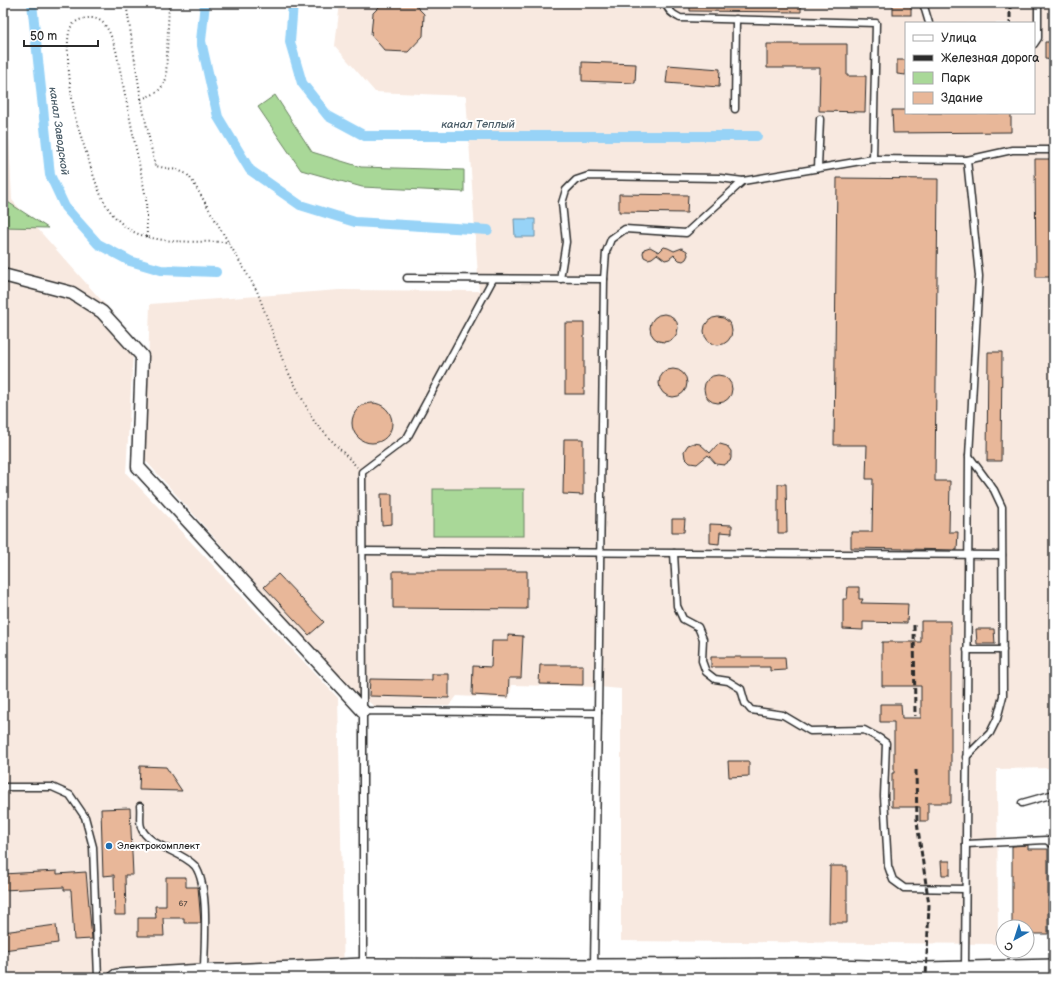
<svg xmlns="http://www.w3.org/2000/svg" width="1057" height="981" font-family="'Balsamiq Sans',sans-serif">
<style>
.built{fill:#f8e9e0;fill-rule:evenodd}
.green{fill:#a9d898;stroke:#6a8262}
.water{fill:#97d3f7;stroke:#6c90a5}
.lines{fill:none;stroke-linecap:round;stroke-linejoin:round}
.canal{stroke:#97d3f7;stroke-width:10}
.building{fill:#e8b799;stroke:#2b2b2b}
.lane-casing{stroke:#2b2b2b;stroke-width:9}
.street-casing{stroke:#2b2b2b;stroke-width:15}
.secondary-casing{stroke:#2b2b2b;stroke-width:20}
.path{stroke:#2b2b2b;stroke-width:2;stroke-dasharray:1 3;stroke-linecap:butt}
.lane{stroke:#fff;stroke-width:6}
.street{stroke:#fff;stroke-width:12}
.secondary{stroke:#fff;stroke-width:17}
.rail{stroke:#2b2b2b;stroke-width:3;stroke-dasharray:6 3;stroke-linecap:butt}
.poi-dot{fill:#1f6fb2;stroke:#fff;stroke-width:1.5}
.labels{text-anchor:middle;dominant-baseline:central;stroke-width:4;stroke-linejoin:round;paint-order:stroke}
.number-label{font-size:8px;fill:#5a4e46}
.poi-label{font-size:10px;fill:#2b2b2b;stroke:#fff;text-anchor:start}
.water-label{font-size:11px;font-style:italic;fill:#4b5d68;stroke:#fff}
</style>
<rect width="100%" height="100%" fill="#fff"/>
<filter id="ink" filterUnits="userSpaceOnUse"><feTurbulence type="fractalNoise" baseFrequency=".025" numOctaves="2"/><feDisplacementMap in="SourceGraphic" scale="8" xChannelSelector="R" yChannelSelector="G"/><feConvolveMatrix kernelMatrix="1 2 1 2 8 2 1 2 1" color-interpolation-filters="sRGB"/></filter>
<g filter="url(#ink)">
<g class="built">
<path d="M340,3H1054V768L997,769L998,944L621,941V689L599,687L512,685L509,699L457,696L449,706L376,707L351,690L145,460L150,304L339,290L479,291L466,96L375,92L335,46ZM906,23H1034V113H906Z"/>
<polygon points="3,13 12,200 134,337 126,473 338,698 344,978 3,978"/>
</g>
<g class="green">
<polygon points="275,95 312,152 361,167 464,170 464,192 362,187 301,170 258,107"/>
<polygon points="3,199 48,228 3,227"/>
<rect x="433" y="489" width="91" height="47"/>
</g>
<polygon class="water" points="514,219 535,219 535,237 515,237"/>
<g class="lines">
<g class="canal">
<polyline points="32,3 50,175 65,207 98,244 130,261 161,270 216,272"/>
<polyline points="205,3 201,41 218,117 250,170 300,205 355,222 488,230"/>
<polyline points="293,3 290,42 302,83 328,116 365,136 757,136"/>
</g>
</g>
<g class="building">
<polygon points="383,3 413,3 424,14 423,36 408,52 385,51 371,35 373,13"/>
<polygon points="690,3 801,3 801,12 690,11"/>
<rect x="893" y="3" width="18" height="12"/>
<polygon points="1045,42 1054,42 1054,60 1045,59"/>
<polygon points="767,44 847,44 847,76 866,76 865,112 819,111 820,68 767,68"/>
<polygon points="897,60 906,60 906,75 897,74"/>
<polygon points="582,62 636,64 635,83 582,81"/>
<polygon points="668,65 720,69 719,87 666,83"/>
<polygon points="892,110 906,110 906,113 1011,113 1011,132 893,133"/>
<polygon points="1035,159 1052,159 1054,277 1036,277"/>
<polygon points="837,178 938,179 935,481 950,481 949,532 958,532 957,550 851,548 851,532 872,532 873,479 866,479 867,445 834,445"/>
<polygon points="619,194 688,195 687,213 619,212"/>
<polygon points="650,247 659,252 664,247 668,248 674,251 682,248 687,251 688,255 686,259 683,261 679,260 674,255 669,259 665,260 657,254 652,258 648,259 644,257 643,253 644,249"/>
<circle cx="664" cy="328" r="14"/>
<circle cx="718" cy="331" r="14"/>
<rect x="565" y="323" width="19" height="71"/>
<polygon points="988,352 1002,352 1001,461 987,461"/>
<circle cx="673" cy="383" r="14"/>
<circle cx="718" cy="389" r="14"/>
<circle cx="372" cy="423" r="20"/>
<polygon points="564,439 583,439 583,495 563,494"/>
<polygon points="694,443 700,444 710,453 717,445 720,444 727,446 731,451 731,458 730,461 724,465 716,464 708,455 697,464 690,463 685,458 684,451 688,445"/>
<polygon points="778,484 786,484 787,533 778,533"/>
<polygon points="381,494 392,494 392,524 382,525"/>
<polygon points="672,519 685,519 684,532 672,532"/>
<polygon points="710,524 732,525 732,533 720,532 719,544 710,543"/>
<polygon points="393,571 527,571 527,609 393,608"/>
<polygon points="278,574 324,622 309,635 264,587"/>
<polygon points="848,587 859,587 859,599 863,599 861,603 908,604 907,623 863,622 863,630 843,629 843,599 847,599"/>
<polygon points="921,621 951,621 951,803 928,803 928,821 920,821 920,807 892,807 892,773 894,773 894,722 880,722 880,704 901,704 902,718 921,718 921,686 882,686 882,642 921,642"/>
<polygon points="976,629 994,629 995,644 977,644"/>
<polygon points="508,635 523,636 521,678 509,678 508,697 472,695 473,666 491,667 492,641 508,641"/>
<polygon points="711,657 785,657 786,670 770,671 770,667 711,667"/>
<polygon points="540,665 583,665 583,685 539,684"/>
<polygon points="432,674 449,674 449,698 369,696 370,679 432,680"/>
<polygon points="728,761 749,761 749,776 729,777"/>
<polygon points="140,766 166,767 182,791 139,790"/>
<polygon points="130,808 133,875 125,875 126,915 115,915 114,875 103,876 101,809"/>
<polygon points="1028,845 1028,849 1048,849 1048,934 1027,934 1027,927 1012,927 1012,846"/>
<polygon points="941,861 950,861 950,875 942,875"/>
<polygon points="830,866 847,866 847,923 829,923"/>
<polygon points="57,871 57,874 86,872 92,939 74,940 71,890 64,890 64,887 3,890 3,874"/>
<polygon points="166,877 186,877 186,887 198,887 201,923 184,923 184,918 163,918 164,936 138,936 138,918 156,918 155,906 166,906"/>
<polygon points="56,925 58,943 3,950 3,932"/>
</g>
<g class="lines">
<defs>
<g id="lane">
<path d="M666,3C667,11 674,15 680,18L876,23L873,159"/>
<polyline points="923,3 929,23"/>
<polyline points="1034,44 1038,38 1038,3"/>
<polyline points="735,109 736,19"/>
<polyline points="818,168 820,119"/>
<polyline points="407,278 604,279 598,713"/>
<polyline points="560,279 566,242 562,203 566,190 576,180 588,176 720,178 743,181"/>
<polyline points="604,279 606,252 611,239 625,229 686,233 743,181 873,159 967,160"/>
<polyline points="363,551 1002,555"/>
<polyline points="674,553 677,606 683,619 698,627 703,639 702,661 706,672 715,679 728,681 741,689 745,703 751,710 783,715 810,731 864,730 879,738 886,743 884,796 888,866 893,880 904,888 965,889"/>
<polyline points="967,650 1003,650"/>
<polyline points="363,710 362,472 407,438 493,279"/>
<polyline points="966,757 990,733 997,719 1003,696 1002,507 994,490 969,456"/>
<polyline points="3,787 52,787 70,795 85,817 93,847 98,978"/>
<polyline points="1022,803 1054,794"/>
<path d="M140,806C141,812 139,821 141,827C147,846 182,851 195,866C210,887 204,946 204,971"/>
<polyline points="966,844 1046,840 1054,845"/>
<polyline points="363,965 363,711 598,713 594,966"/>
<polyline points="965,969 969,456 979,276 967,160 1012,150 1054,150"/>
</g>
<polyline id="street" points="3,275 72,293 102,312 142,356 138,467 363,711"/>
<polyline id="secondary" points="117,978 203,973 225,973 363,967 594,968 807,967 926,971 1054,968"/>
</defs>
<use href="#lane" class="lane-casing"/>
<use href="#street" class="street-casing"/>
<use href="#secondary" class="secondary-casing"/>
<g class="path">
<polyline points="126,3 141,99 155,166 177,170 187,174 193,182 257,291 285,366 315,423 357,467"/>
<path d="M141,99C154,94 160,93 166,79L169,3"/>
<path d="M147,237L146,198L116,50C110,34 106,13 83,19C78,20 74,22 71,27C63,40 72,101 75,117C78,128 82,139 85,149C91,167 96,187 105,203C110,213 121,224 130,230C156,245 199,241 229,242"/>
</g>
<use href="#lane" class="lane"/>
<use href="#street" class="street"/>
<use href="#secondary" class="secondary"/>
<g class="rail">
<polyline points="1010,3 1010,23"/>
<polyline points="914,625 915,716"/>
<polyline points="916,770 917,822 929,905 926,978"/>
</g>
</g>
</g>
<circle class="poi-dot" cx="109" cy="846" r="4"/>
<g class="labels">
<g class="number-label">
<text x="183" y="903">67</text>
</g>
<g class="poi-label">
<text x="117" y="846">Электрокомплект</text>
</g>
<g class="water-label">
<text x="478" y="124">канал Теплый</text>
<text transform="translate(59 131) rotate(82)">канал Заводской</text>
</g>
</g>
<rect width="1057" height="981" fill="none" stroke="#fff" stroke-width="16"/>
<rect x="8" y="8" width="1041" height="965" fill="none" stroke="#2b2b2b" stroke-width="1.5" filter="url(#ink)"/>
<rect x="905" y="22" width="130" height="92" fill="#ffffff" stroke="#aaaaaa"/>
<rect x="913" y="35" width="20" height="6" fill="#ffffff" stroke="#aaaaaa"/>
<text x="941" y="42" font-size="12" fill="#2b2b2b">Улица</text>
<rect x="913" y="55" width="20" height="6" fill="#2b2b2b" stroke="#aaaaaa"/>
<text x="941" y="62" font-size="12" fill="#2b2b2b">Железная дорога</text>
<rect x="913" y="72" width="20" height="12" fill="#a9d898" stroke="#aaaaaa"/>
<text x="941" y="82" font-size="12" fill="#2b2b2b">Парк</text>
<rect x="913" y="92" width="20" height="12" fill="#e8b799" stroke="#aaaaaa"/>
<text x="941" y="102" font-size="12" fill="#2b2b2b">Здание</text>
<g transform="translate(1015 939) rotate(219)"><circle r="19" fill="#ffffff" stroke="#aaaaaa"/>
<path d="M0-3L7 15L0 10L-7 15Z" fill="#1f6fb2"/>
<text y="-6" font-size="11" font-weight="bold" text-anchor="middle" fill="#2b2b2b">С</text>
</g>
<path d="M24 40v6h74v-6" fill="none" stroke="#2b2b2b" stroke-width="2"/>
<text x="30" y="40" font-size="12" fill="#2b2b2b" stroke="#ffffff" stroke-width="3" paint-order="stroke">50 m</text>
</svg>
